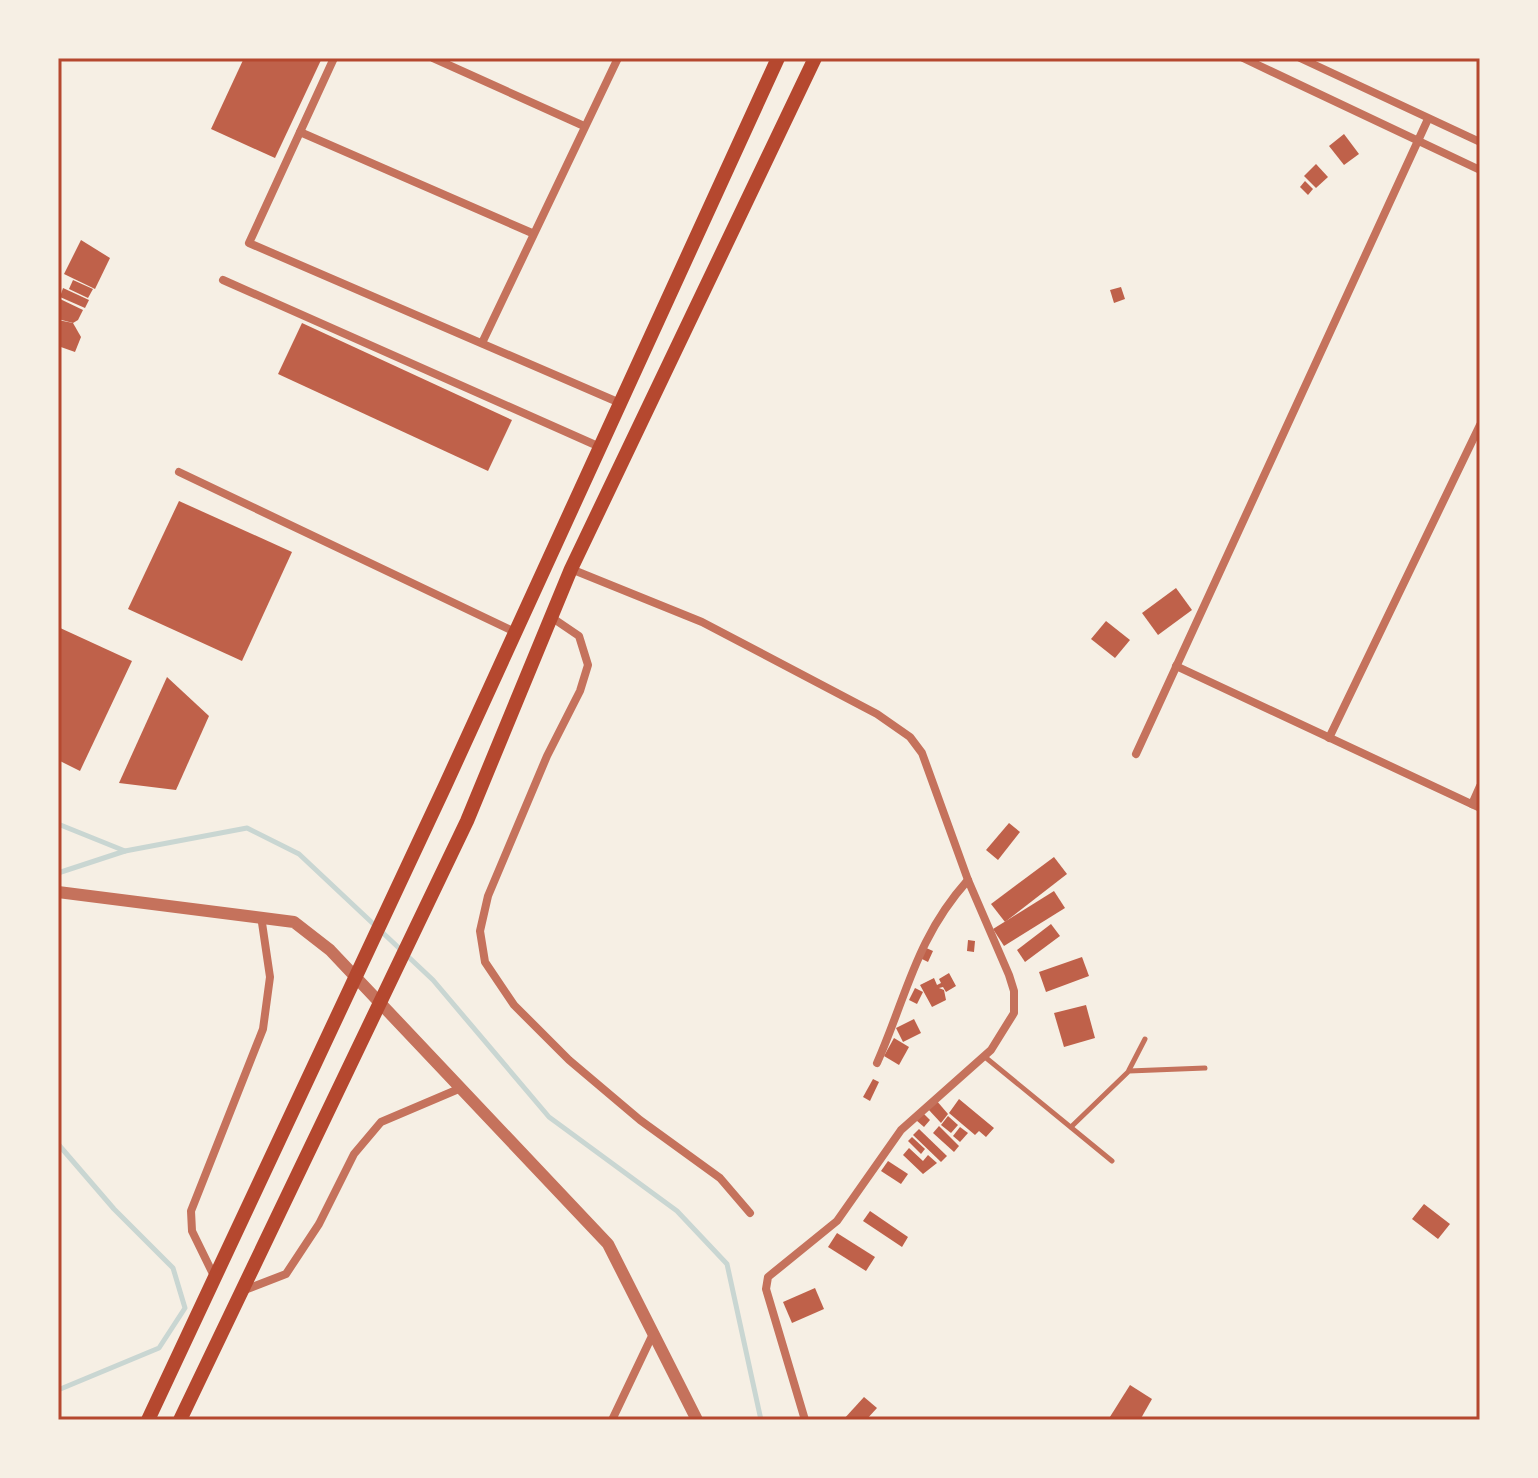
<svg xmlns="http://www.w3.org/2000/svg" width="1538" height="1478" font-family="'Public Sans',sans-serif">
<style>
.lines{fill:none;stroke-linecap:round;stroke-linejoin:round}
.stream{stroke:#c9d6d2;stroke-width:5}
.building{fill:#bf614a}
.service{stroke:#c5725c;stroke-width:5}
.minor{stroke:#c5725c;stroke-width:8}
.tertiary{stroke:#c5725c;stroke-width:12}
.secondary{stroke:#b5482f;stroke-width:14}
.neatline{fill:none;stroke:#b5482f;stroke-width:3}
</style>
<rect width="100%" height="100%" fill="#f6efe4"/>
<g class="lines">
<g class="stream">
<polyline points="58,824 125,851 247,828 299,854 433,980 549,1117 677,1211 727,1264 761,1420"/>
<polyline points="58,873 125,851"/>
<polyline points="58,1144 114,1209 173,1268 185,1308 159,1348 58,1390"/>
</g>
</g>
<g class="building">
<polygon points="244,58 322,58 275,158 211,129"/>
<polygon points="1344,134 1359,154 1344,165 1329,146"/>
<polygon points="1316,164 1328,177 1316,188 1304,176"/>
<polygon points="1305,181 1313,189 1308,195 1300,187"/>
<polygon points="81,240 110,258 95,289 64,274"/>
<polygon points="73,280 93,289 88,298 69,289"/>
<polygon points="1121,287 1125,299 1114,303 1110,290"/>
<polygon points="63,288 89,300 85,308 60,297"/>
<polygon points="58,298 83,310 78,320 73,323 58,319"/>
<polygon points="58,320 73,323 81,337 75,352 58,346"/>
<polygon points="302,323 512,420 488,471 278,374"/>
<polygon points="179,501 292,552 242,661 128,609"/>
<polygon points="1176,588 1192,610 1158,635 1142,613"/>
<polygon points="1106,621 1130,640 1115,658 1091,639"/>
<polygon points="58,627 132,661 80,771 58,760"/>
<polygon points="167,677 209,716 176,790 119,783"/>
<polygon points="1009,823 1020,832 998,860 986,850"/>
<polygon points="1054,857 1067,874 1005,922 991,904"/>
<polygon points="1054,891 1065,908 1004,946 993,929"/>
<polygon points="1051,924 1060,936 1025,962 1017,950"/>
<polygon points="968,940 975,941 974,952 967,951"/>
<polygon points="924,947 933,951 928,962 920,958"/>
<polygon points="1082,957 1089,976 1046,992 1039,972"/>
<polygon points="949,973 956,986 946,992 943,987 939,988 944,990 946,1000 932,1007 920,985 934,978 937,985 941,983 939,979"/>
<polygon points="915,988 923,992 917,1004 909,1000"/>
<polygon points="1086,1005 1095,1038 1064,1047 1054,1013"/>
<polygon points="914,1019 921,1033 903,1042 896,1028"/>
<polygon points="894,1038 909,1047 899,1065 884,1056"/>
<polygon points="873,1079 879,1082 870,1101 863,1097"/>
<polygon points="959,1099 994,1128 986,1137 979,1131 975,1135 949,1113"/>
<polygon points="936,1100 948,1114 941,1123 928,1109"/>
<polygon points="922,1112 930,1120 924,1127 916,1120"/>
<polygon points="948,1116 958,1125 951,1133 941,1125"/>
<polygon points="939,1126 959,1146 954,1152 933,1133"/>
<polygon points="960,1127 968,1133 960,1142 953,1136"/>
<polygon points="919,1129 947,1156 941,1162 913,1135"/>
<polygon points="912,1137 925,1149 921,1154 908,1141"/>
<polygon points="909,1148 923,1161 928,1155 937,1163 923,1174 903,1155"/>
<polygon points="888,1161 908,1174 901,1184 881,1171"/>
<polygon points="1424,1204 1450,1224 1438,1239 1412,1219"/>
<polygon points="870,1211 908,1237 902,1247 863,1221"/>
<polygon points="837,1233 875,1257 866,1271 828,1247"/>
<polygon points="815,1288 824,1309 792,1323 783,1302"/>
<polygon points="1130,1385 1152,1399 1140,1420 1108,1420"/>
<polygon points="864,1397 877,1408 866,1420 843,1420"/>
</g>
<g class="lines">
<g class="service">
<polyline points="985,1057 1112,1161"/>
<polyline points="1129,1070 1145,1039"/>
<polyline points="1071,1127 1129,1071 1205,1068"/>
</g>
<g class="minor">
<polyline points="334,58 249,243 620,403"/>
<polyline points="433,58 584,126"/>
<polyline points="1243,58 1480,170"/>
<polyline points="1300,58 1480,142"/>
<polyline points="300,132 532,233"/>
<polyline points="223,280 600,447"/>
<polyline points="482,343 618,58"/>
<polyline points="179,472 515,632"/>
<polyline points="571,569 702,622 877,714 910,737 922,753 968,880 1009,975 1014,991 1014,1013 991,1050 901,1130 837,1221 768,1277 766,1289 805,1420"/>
<polyline points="551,617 579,636 588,665 580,691 547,756 488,896 480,931 485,962 514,1005 569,1060 640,1120 720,1178 750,1213"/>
<polyline points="1176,666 1480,808"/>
<polyline points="1329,738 1480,425"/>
<polyline points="1136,754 1428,119"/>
<polyline points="1472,804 1480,786"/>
<path d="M877,1063C907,995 916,938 968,880"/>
<polyline points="214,1276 192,1231 191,1211 263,1029 270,977 261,916"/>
<polyline points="242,1291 286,1274 319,1224 354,1154 381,1122 461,1088"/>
<polyline points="612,1420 652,1336"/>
</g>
<polyline class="tertiary" points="58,892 294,922 330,950 608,1244 697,1420"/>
<g class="secondary">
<polyline points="148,1420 445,786 778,58"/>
<polyline points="180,1420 467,821 571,569 815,58"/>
</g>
</g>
<rect width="1538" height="1478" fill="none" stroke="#f6efe4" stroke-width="120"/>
<rect x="60" y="60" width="1418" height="1358" class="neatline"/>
</svg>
